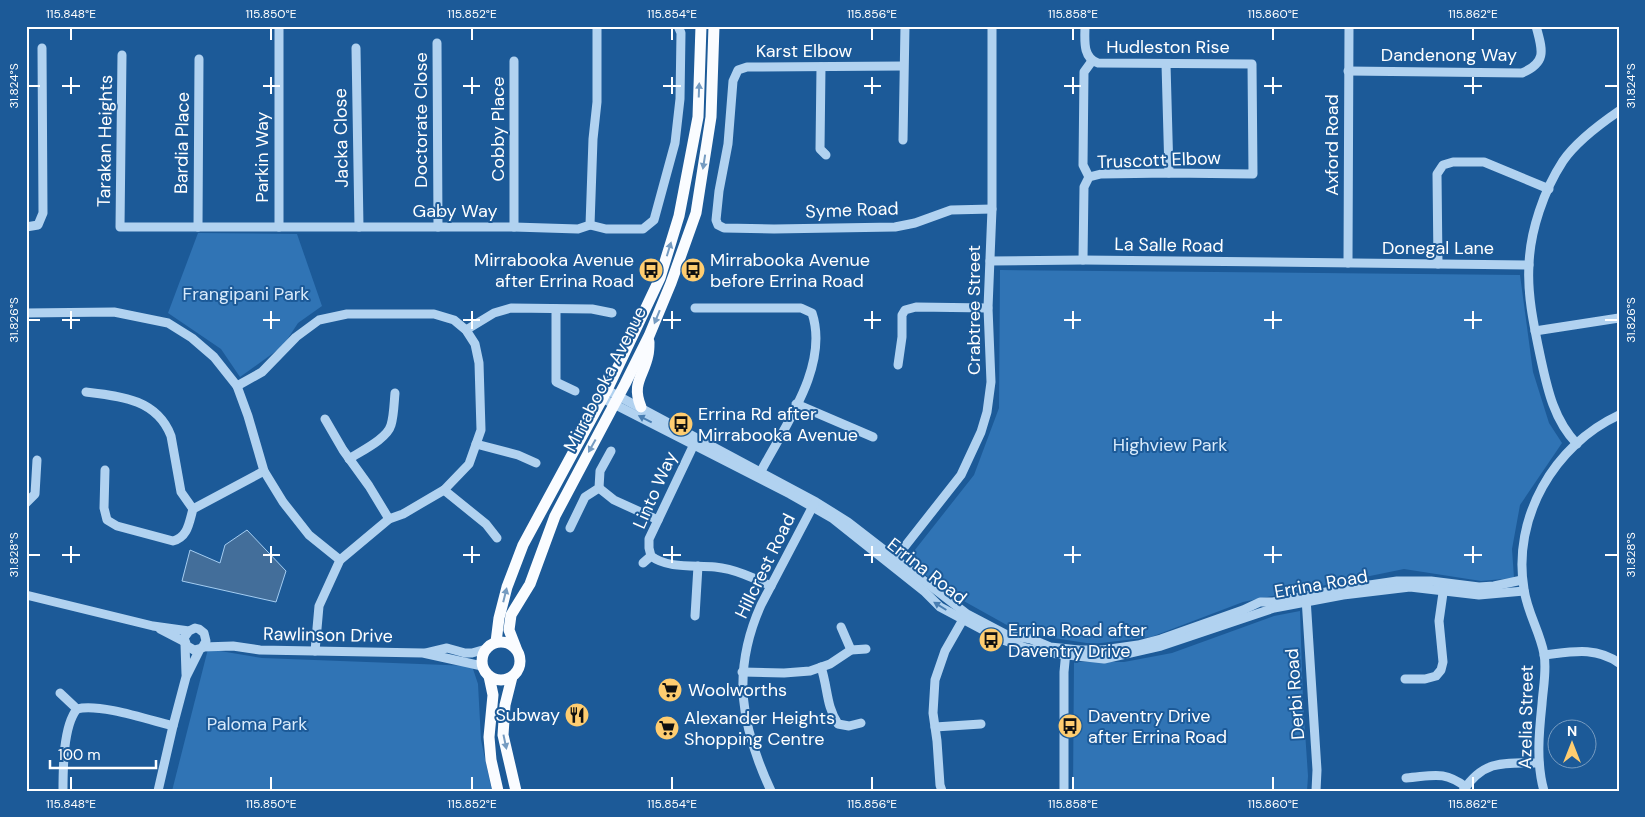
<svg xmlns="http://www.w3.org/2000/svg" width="1645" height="817" font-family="'DM Sans',sans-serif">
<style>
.green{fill:#3074b5}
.water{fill:#436e9a;stroke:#a4cdf2}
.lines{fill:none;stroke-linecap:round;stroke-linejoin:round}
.minor{stroke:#b1d2f0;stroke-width:9}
.major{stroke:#fafcff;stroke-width:11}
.oneway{fill:#759bc1}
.oneway2{fill:#497eb2}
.ticks{fill:none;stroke:#fff;stroke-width:2}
.labels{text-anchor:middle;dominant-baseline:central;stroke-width:4;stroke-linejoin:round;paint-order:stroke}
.street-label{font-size:18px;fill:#fff;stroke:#1c5a98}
.poi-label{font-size:18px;fill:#fff;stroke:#1c5a98;text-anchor:start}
.park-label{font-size:18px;fill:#d8eafb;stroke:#1c5a98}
.neatline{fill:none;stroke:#fff;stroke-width:2}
.ticks-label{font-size:12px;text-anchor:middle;fill:#fff}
</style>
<rect width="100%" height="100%" fill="#1c5a98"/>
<g class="green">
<polygon points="198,233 297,234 322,306 298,323 283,346 240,377 221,349 168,313"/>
<polygon points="1000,270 1520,275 1533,372 1549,423 1562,443 1520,505 1512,549 1514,578 1481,581 1404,569 1243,602 1151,637 1093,644 1021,633 944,590 907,560 974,475 999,408"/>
<polygon points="1300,611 1303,701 1308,776 1307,791 1073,791 1074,662 1124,662 1172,653 1274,616"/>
<polygon points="208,649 262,658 472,666 478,684 481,740 492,791 172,791"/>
</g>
<polygon class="water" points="247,530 286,571 276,602 182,581 190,550 220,563 225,545"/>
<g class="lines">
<g class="minor">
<polyline points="437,43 438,227"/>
<polyline points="356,48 359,227"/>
<polyline points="122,55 120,227 514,227 578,229 590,225 593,139 597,102 597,26"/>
<polyline points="514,61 514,227"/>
<polyline points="1166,64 1169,173"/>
<polyline points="903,66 747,67 738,70 733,81 728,144 719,191 716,220 718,225 724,228 774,229 895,227 915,223 951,210 992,209"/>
<polyline points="821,67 820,149 826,155"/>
<path d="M1348,71L1522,73C1548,62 1542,49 1536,26"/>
<polyline points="903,140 905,26"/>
<polyline points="1089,177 1083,165 1084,72 1092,61"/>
<polyline points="590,225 606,229 643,229 654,220 675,143 680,99 681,33 678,26"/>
<polyline points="26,227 38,225 43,213 42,48"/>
<polyline points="198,227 199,59"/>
<polyline points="279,227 279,26"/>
<path d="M1083,260L1084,187L1089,177L1101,174L1169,173L1253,174L1252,64L1098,63C1082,58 1085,39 1085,26"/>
<polyline points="990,261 1083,260 1529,265"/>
<polyline points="1348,263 1349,26"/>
<polyline points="1438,264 1437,174 1443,165 1453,162 1484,162 1549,189"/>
<path d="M695,308H801L812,313C830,367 783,428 759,475"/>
<polyline points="556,309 556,382 575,391"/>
<polyline points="26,313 114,312 168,323 192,338 214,357 237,386 248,416 264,471 283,502 309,535 340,560"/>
<polyline points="466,330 494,313 511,308 592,309 612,313"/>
<polyline points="1535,331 1619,318"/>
<polyline points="898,365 902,337 902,315 905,310 916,307 988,308"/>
<polyline points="237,386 262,372 296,337 319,320 347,314 434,314 454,320 466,330 475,344 479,363 481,430 469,464 444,490 403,514 389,519 340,560 319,606 315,651"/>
<polyline points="607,390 816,502 848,522 967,614 1007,635 1031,639 1050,647 1079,650 1103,650 1138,645 1161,639 1243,610 1260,602 1273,602 1342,589 1397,581 1431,581 1479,587 1494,586 1522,580"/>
<path d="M86,392C120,396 157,399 171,436L181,492L193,509"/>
<polyline points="602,398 790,494 832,518 925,592 940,607 1000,639 1026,648 1049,653 1104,659 1161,646 1274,608 1343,595 1410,587 1479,595 1524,591"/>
<polyline points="796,404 873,437"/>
<polyline points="325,419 343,450 369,486 389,519"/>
<path d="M696,440L649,539V548L651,556C668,569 695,565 715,567C735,569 754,578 771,586"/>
<polyline points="476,444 518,455 536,463"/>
<path d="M1577,444C1553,419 1547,387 1540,355C1534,326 1527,294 1529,265C1530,231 1544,190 1563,161C1576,142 1600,124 1619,111"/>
<path d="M349,459C361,451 387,439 391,425C394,415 394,403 395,393"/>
<path d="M105,470L104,508L107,520L117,526L173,541C188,537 189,523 193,509L264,471"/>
<polyline points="599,488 614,500 658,520"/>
<polyline points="444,490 486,524 497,538"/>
<polyline points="26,503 35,494 37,460"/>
<polyline points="570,528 585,497 599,488 600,471 611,451"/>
<polyline points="643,563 651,556"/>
<polyline points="891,564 961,475 981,432 987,412 991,382 988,308 992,209 992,26"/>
<polyline points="26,595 153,626 189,631 195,628 199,629 204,633 206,641 202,648 194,650 187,646 184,638 189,631"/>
<polyline points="1306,598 1317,770 1316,791"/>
<polyline points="695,616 698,566"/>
<polyline points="841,627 851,650"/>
<polyline points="160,629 185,642"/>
<polyline points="185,644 186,674"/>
<polyline points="203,647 233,646 260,650 423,653 482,666"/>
<polyline points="426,653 447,648 465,653 472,653 486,649"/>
<path d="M1544,655C1571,652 1595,646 1619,663"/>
<path d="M821,667C828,688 826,706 838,724L849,726L861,723"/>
<polyline points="742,672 784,673 810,671 830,664 851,650 866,649"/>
<polyline points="1405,679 1425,679 1436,676 1441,670 1443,662 1439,621 1444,586"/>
<path d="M60,693L77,709C99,703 149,720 173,726"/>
<polyline points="935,727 981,724"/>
<path d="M1406,778C1433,776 1443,770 1466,787"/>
<path d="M63,791C63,769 63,726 77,709"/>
<polyline points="158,791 173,726 186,677 200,649"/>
<path d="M771,791C741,726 731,672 761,605L814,504"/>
<polyline points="942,791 940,785 937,741 933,713 935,680 945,651 965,616"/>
<polyline points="1064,791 1064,672 1066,651"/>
<path d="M1463,791C1484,759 1505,763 1539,763"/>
<path d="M1544,791C1536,763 1539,732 1542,704C1543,688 1547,670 1544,654C1540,632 1527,612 1524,589C1512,518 1554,445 1619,415"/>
</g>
<g class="major">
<path d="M641,407C631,383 644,376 648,355C649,351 649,346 649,342"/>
<circle cx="501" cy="661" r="19"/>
<polyline points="496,642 499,618 507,587 523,545 607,390 660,278 679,216 698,117 701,26"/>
<polyline points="516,648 509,630 511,615 530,584 555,516 625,384 649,336 671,283 696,213 711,117 714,26"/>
<polyline points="489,676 493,695 489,737 491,760 498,791"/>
<polyline points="512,677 505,705 503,735 516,791"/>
</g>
</g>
<defs><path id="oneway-solid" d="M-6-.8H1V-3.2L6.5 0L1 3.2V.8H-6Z" transform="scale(1.25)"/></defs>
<g class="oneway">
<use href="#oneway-solid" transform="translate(699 90) rotate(-88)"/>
<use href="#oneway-solid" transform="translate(704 162) rotate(99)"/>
<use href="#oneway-solid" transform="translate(669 249) rotate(-73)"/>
<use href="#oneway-solid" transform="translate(657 317) rotate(112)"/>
<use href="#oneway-solid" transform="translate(592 446) rotate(119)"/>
<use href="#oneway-solid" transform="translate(505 595) rotate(-76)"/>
<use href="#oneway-solid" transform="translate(505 742) rotate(78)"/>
</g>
<g class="oneway2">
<use href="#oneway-solid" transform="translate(645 419) rotate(-153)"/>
<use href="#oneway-solid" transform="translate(940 606) rotate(-148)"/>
</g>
<path class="ticks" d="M71,28V40M271,28V40M472,28V40M672,28V40M872,28V40M1073,28V40M1273,28V40M1473,28V40M71,77V94M271,77V94M472,77V94M672,77V94M872,77V94M1073,77V94M1273,77V94M1473,77V94M28,86H40M62,86H80M263,86H280M463,86H480M663,86H681M864,86H881M1064,86H1081M1264,86H1282M1464,86H1482M1605,86H1618M71,311V329M271,311V329M472,311V329M672,311V329M872,311V329M1073,311V329M1273,311V329M1473,311V329M28,320H40M62,320H80M263,320H280M463,320H480M663,320H681M864,320H881M1064,320H1081M1264,320H1282M1464,320H1482M1605,320H1618M71,546V563M271,546V563M472,546V563M672,546V563M872,546V563M1073,546V563M1273,546V563M1473,546V563M28,555H40M62,555H80M263,555H280M463,555H480M663,555H681M864,555H881M1064,555H1081M1264,555H1282M1464,555H1482M1605,555H1618M71,777V790M271,777V790M472,777V790M672,777V790M872,777V790M1073,777V790M1273,777V790M1473,777V790"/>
<defs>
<symbol id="bus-disc" viewBox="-11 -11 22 22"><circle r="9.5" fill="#ffcd70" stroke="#1c5a98"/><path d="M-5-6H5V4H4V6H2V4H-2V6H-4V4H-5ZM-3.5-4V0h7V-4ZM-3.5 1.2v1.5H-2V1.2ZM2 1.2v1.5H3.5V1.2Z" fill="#111"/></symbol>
<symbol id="supermarket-disc" viewBox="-11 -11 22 22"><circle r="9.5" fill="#ffcd70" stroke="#1c5a98"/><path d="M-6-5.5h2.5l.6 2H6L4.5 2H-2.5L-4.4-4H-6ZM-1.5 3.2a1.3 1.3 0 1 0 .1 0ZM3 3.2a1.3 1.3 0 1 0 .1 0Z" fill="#111"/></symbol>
<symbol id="restaurant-disc" viewBox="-11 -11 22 22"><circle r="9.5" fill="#ffcd70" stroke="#1c5a98"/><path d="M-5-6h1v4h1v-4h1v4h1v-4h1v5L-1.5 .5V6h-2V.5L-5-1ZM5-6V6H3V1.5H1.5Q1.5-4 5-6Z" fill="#111"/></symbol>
</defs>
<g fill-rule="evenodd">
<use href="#bus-disc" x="637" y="256" width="28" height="28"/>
<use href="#bus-disc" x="679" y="256" width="28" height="28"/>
<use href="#bus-disc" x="667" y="410" width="28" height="28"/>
<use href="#bus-disc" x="977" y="626" width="28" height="28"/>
<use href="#supermarket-disc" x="656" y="676" width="28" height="28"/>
<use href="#restaurant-disc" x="563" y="701" width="28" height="28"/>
<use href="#bus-disc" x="1056" y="712" width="28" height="28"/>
<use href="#supermarket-disc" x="653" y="714" width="28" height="28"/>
</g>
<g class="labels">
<g class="street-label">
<text x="1168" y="47">Hudleston Rise</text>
<text x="804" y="51">Karst Elbow</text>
<text x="1449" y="55">Dandenong Way</text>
<text transform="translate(421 120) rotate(-90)">Doctorate Close</text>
<text transform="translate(498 129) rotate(-90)">Cobby Place</text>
<text transform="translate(341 138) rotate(-91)">Jacka Close</text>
<text transform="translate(105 141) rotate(-89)">Tarakan Heights</text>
<text transform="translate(182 143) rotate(-89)">Bardia Place</text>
<text transform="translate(1332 145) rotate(-90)">Axford Road</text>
<text transform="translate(262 157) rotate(-90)">Parkin Way</text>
<text transform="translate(1159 160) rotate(-2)">Truscott Elbow</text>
<text transform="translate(852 210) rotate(-2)">Syme Road</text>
<text x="455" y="211">Gaby Way</text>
<text transform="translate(1169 245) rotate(1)">La Salle Road</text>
<text x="1438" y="248">Donegal Lane</text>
<text transform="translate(974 310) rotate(-90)">Crabtree Street</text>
<text transform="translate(605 379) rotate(-63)">Mirrabooka Avenue</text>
<text transform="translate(655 490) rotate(-66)">Linto Way</text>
<text transform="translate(765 566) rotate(-64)">Hillcrest Road</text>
<text transform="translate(927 571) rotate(38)">Errina Road</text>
<text transform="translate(1321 584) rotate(-10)">Errina Road</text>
<text transform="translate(328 635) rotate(1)">Rawlinson Drive</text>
<text transform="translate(1295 694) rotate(-94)">Derbi Road</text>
<text transform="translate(1526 717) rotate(-89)">Azelia Street</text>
</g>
<g class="poi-label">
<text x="634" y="260" text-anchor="end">Mirrabooka Avenue<tspan x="634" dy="21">after Errina Road</tspan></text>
<text x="710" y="260">Mirrabooka Avenue<tspan x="710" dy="21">before Errina Road</tspan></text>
<text x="698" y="414">Errina Rd after<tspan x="698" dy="21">Mirrabooka Avenue</tspan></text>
<text x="1008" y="630">Errina Road after<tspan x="1008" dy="21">Daventry Drive</tspan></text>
<text x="688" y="690">Woolworths</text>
<text x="560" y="715" text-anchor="end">Subway</text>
<text x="1088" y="716">Daventry Drive<tspan x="1088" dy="21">after Errina Road</tspan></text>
<text x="684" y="718">Alexander Heights<tspan x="684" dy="21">Shopping Centre</tspan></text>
</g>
<g class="park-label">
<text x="246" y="294">Frangipani Park</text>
<text x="1170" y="445">Highview Park</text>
<text x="257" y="724">Paloma Park</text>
</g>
</g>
<rect width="1645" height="817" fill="none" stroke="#1c5a98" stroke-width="55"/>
<g transform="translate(1572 744)"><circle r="24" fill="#1c5a98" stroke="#779cc1"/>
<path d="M0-4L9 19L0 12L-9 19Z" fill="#ffcd70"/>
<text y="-8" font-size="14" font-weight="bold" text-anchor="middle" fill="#ffffff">N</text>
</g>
<path d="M50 760v8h106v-8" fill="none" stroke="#ffffff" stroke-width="2.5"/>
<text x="58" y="760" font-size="15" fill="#ffffff" stroke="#1c5a98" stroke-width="4" paint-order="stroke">100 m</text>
<rect x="28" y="28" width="1590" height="762" class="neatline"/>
<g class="ticks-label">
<text x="71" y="18">115.848°E</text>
<text x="271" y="18">115.850°E</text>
<text x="472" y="18">115.852°E</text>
<text x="672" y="18">115.854°E</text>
<text x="872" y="18">115.856°E</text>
<text x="1073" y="18">115.858°E</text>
<text x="1273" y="18">115.860°E</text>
<text x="1473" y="18">115.862°E</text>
<text transform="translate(14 86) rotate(-90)" y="4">31.824°S</text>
<text transform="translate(1631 86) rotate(-90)" y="4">31.824°S</text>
<text transform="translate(14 320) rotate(-90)" y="4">31.826°S</text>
<text transform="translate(1631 320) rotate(-90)" y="4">31.826°S</text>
<text transform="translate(14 555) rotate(-90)" y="4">31.828°S</text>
<text transform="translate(1631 555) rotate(-90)" y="4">31.828°S</text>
<text x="71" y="808">115.848°E</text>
<text x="271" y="808">115.850°E</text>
<text x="472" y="808">115.852°E</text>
<text x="672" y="808">115.854°E</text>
<text x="872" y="808">115.856°E</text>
<text x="1073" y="808">115.858°E</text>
<text x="1273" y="808">115.860°E</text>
<text x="1473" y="808">115.862°E</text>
</g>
</svg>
